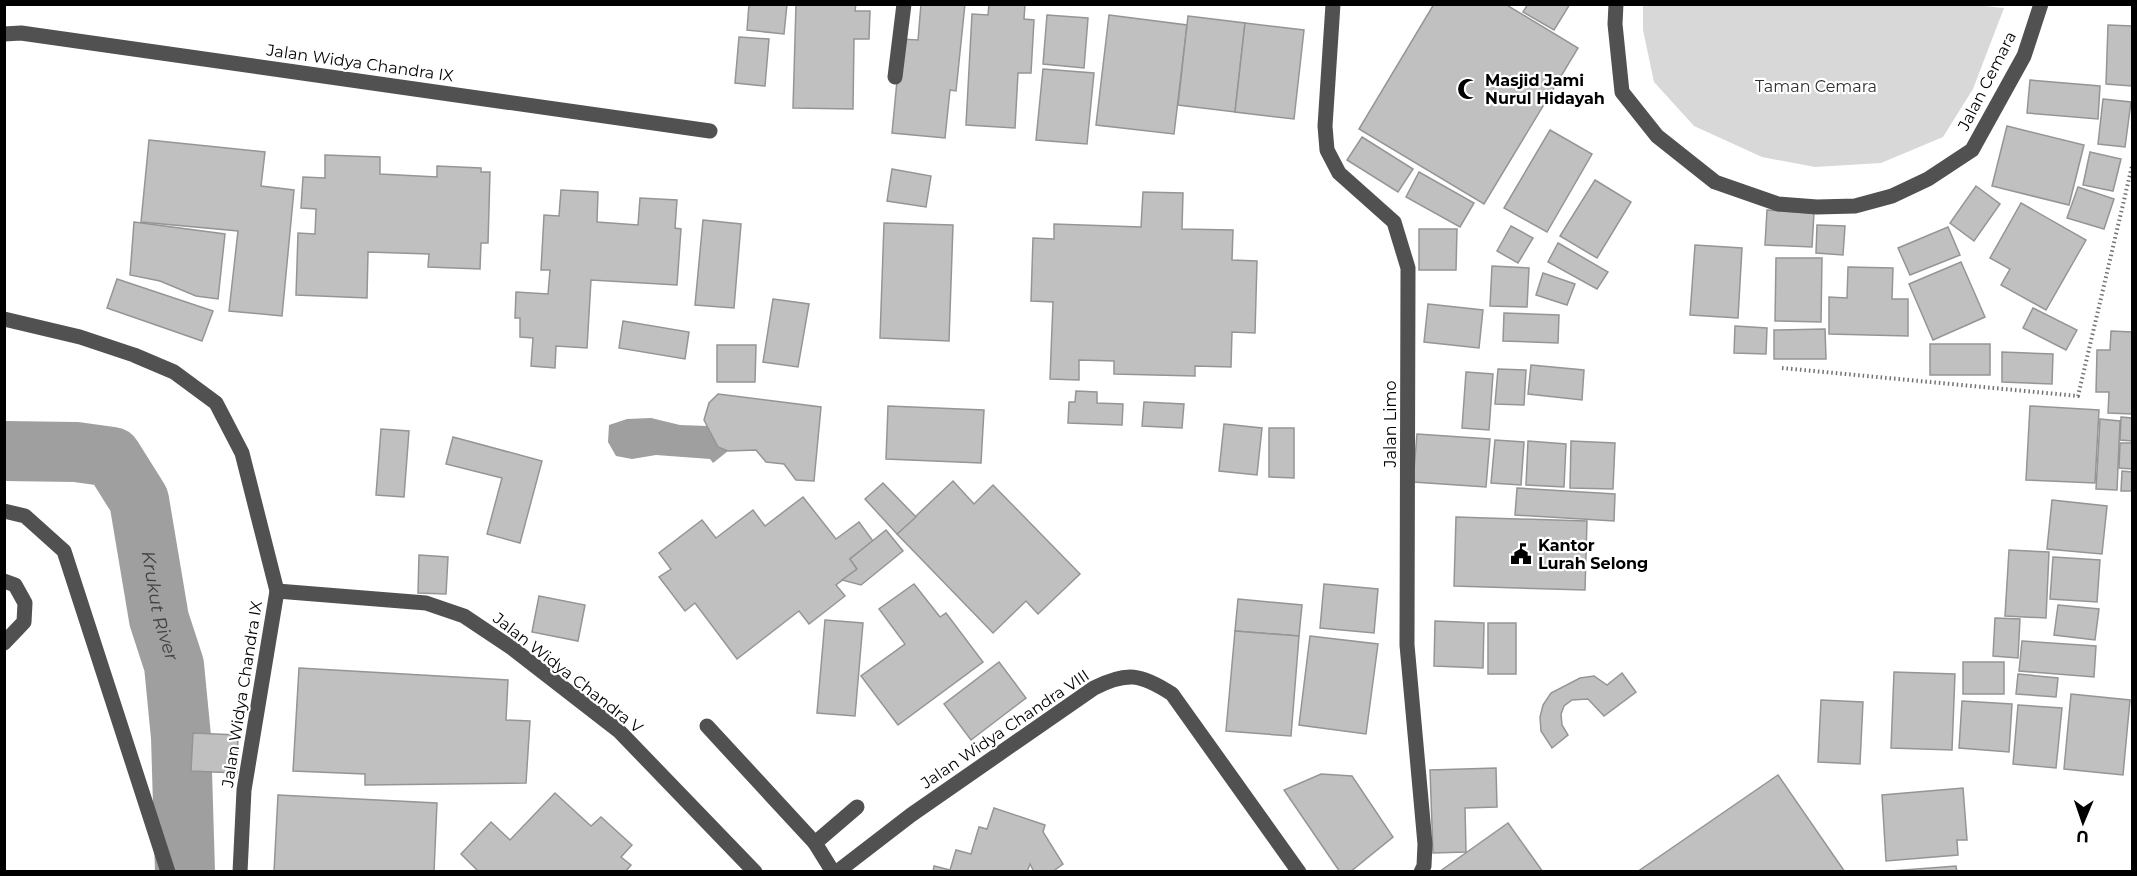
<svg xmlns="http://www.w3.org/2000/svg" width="2137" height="876" font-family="Montserrat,sans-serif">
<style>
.green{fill:#d8d8d8}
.water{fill:#9f9f9f}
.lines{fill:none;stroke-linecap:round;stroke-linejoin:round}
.river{stroke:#9f9f9f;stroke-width:60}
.building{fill:#c0c0c0;stroke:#959595;stroke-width:1.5}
.path{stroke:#737373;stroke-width:4;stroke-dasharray:1.5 3;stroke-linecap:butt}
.minor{stroke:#515151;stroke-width:15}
.labels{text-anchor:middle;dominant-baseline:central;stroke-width:4.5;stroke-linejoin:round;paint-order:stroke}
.street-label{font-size:16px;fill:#000;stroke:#fff}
.poi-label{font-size:16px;font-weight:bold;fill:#000;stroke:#fff;text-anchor:start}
.park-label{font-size:16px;fill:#2f2f2f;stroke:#fff}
.water-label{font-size:18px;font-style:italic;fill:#404040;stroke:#fff}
</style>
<rect width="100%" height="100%" fill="#fff"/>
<polygon class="green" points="1975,5 2004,8 1973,89 1943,137 1881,163 1815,167 1762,157 1694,126 1654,82 1643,30 1643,5"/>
<polygon class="water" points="651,418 680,425 707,426 718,447 728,451 713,463 710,459 656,455 632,459 616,456 608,442 609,425 627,419"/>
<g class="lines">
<path class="river" id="s1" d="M4,451L76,452L112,457L139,500L159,619L174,665L181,737L185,872"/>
</g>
<g class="building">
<polygon points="749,4 787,4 784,34 747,30"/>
<polygon points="796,4 856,4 855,11 870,11 869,39 854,39 853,109 793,108"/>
<polygon points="921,4 965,4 956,91 950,90 945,138 892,133 901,39 918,40"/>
<polygon points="989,4 1025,4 1024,19 1034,20 1031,73 1018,73 1015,128 966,125 972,14 988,15"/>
<polygon points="1434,4 1505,4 1578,48 1484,204 1359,129"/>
<polygon points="1528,4 1570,4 1554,30 1523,12"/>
<polygon points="1047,15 1088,18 1084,68 1043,64"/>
<polygon points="1109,15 1187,25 1174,134 1096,125"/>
<polygon points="1188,16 1245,23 1235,112 1178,105"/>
<polygon points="1245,23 1304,30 1294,119 1235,112"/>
<polygon points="2108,25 2132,26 2132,86 2106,84"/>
<polygon points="739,37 769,39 765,86 735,83"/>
<polygon points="1043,69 1094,73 1087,144 1036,140"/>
<polygon points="2030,80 2100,86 2098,119 2027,113"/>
<polygon points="2103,99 2131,102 2125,147 2098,144"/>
<polygon points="2007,126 2084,145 2069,205 1992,186"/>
<polygon points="1550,130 1592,154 1547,232 1504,208"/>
<polygon points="1362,137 1413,169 1398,192 1347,160"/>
<polygon points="149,140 265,152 261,186 294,190 282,316 229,311 238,231 141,222"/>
<polygon points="2090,152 2121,159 2113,191 2083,185"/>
<polygon points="325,155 380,157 380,174 437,177 437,166 481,168 481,172 490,172 488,243 481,243 480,269 428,267 429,254 368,252 367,298 296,295 298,233 315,234 316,209 301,208 303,177 325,178"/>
<polygon points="892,169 931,176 926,207 887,201"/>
<polygon points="1419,172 1474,203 1460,227 1406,197"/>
<polygon points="1595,180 1631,202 1597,258 1560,236"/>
<polygon points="1976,186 2000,204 1974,241 1950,223"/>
<polygon points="2078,187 2114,199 2104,229 2067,218"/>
<polygon points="561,190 598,192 597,222 638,225 640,198 677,200 675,228 681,229 677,285 591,280 587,348 556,346 555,368 531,366 533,338 520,337 520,318 515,318 516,292 548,294 550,270 541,270 544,215 559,216"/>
<polygon points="1143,192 1183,193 1182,229 1233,230 1232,260 1257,261 1255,333 1232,332 1231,367 1195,366 1195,376 1114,374 1114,361 1079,360 1079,380 1050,379 1053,302 1031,301 1033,238 1054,239 1054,224 1141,227"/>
<polygon points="2021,203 2086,240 2046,310 2001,285 2010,269 1990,258"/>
<polygon points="1767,210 1814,213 1812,247 1765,245"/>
<polygon points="703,220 741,224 734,308 695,305"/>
<polygon points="134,222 225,234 218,299 196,296 160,281 130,275"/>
<polygon points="884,223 953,225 949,341 880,338"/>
<polygon points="1817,225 1845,226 1843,255 1816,253"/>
<polygon points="1511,226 1533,238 1518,263 1497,251"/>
<polygon points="1948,227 1960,255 1910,275 1898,248"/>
<polygon points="1419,229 1457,229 1456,270 1419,270"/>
<polygon points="1558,243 1608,272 1597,289 1548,262"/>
<polygon points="1695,245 1742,248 1738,318 1690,315"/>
<polygon points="1776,258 1822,258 1821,322 1775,321"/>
<polygon points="1961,262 1985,317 1933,340 1909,284"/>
<polygon points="1492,266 1529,268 1527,307 1490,306"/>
<polygon points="1848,267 1893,268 1892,299 1908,299 1908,336 1829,334 1829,297 1847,298"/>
<polygon points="1543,273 1575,284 1567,305 1536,295"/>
<polygon points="117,279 213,311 202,341 107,308"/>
<polygon points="773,299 809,304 798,367 763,362"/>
<polygon points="1428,304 1483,310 1479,348 1424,342"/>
<polygon points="2033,308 2077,330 2066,350 2023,328"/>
<polygon points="1504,313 1559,315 1558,343 1503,341"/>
<polygon points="623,321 689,332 685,359 619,348"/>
<polygon points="1735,326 1767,328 1766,354 1734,353"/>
<polygon points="1825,329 1826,359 1774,359 1774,330"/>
<polygon points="2111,331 2132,332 2132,414 2108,413 2109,392 2096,392 2097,350 2110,350"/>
<rect x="1930" y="344" width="60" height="31"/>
<polygon points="717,345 756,345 755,382 717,382"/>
<polygon points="2002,352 2053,354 2052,384 2002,382"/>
<polygon points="1531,365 1584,370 1582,400 1528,394"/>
<polygon points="1498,369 1526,370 1524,405 1495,404"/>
<polygon points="1466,372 1493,374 1489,430 1462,428"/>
<polygon points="1076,391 1097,392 1097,403 1123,404 1122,425 1068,423 1069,402 1075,402"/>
<polygon points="718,394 821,407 814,481 796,480 784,464 766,462 756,450 728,451 718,447 704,420 709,403"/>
<polygon points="1144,402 1184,404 1182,428 1142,426"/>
<polygon points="888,406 984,410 981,463 886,459"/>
<polygon points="2030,406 2099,410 2095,483 2026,480"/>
<polygon points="2121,417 2132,418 2132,441 2120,440"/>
<polygon points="2100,419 2120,421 2117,490 2096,489"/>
<polygon points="1224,424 1262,428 1257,475 1219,471"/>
<polygon points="1269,428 1294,428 1294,478 1269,477"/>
<polygon points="381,429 409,431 404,497 376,495"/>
<polygon points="1417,434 1490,439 1486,487 1413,482"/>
<polygon points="453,437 542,461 520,543 487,534 502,478 446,464"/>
<polygon points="1495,440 1524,442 1521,485 1491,483"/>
<polygon points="1528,441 1566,444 1564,487 1526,485"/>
<polygon points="1571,441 1615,443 1613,489 1570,488"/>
<polygon points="2120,443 2132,443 2132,469 2119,468"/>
<polygon points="2122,471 2132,472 2132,491 2121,491"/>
<polygon points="953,481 974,504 993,485 1080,574 1038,614 1026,601 993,633 897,534"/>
<polygon points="883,483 916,517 897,534 865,499"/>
<polygon points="1517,488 1615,494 1614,521 1515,515"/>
<polygon points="803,497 836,539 859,522 873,541 850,559 857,569 836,585 845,596 809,624 799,611 737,659 695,603 685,611 659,577 671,569 659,553 702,520 716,538 753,510 765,526"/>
<polygon points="2052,500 2107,506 2102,554 2047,549"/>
<polygon points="1456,517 1587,521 1585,590 1454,586"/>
<polygon points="886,530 903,551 861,585 842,580 857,569 850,559"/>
<polygon points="2009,550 2049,552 2046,618 2005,616"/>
<polygon points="419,555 448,557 446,594 418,593"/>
<polygon points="2053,557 2100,560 2097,602 2050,599"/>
<polygon points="914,584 940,617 946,613 983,662 898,725 861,676 905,644 879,609"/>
<polygon points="1324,584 1378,589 1374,633 1320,628"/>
<polygon points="539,596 585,605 578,641 532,632"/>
<polygon points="1238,599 1302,605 1299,636 1235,631"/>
<polygon points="2058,605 2099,609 2095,640 2054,635"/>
<polygon points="1995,618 2020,619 2018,658 1993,656"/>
<polygon points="825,620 863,623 855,716 817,713"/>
<polygon points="1435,621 1484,623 1483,668 1434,666"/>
<rect x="1488" y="623" width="28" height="51"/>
<polygon points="1235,631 1299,636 1291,736 1226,731"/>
<polygon points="1310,636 1378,644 1366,734 1299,725"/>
<polygon points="2022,641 2096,646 2094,677 2019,671"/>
<polygon points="999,662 1026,698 971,740 944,704"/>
<rect x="1963" y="662" width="41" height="32"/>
<polygon points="299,668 508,680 506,720 530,721 526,783 365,785 365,774 293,771"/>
<polygon points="1894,672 1955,674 1952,750 1891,748"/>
<polygon points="1622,673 1636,692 1604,716 1588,699 1572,700 1564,706 1561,714 1562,725 1568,735 1552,748 1541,731 1540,717 1543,705 1551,693 1580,678 1594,676 1607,685"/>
<polygon points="2018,674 2058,678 2056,697 2016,694"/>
<polygon points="2071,694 2130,700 2123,775 2064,769"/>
<polygon points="1821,700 1863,702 1860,764 1818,762"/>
<polygon points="1962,701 2012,704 2009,752 1959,748"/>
<polygon points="2018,705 2062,708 2056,768 2013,764"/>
<polygon points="193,733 238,735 237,773 191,771"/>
<polygon points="1496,768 1497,807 1465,808 1466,852 1433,853 1430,770"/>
<polygon points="1321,774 1352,776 1393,837 1350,872 1340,872 1284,790"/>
<polygon points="1778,775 1845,872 1637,872"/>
<polygon points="1963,788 1967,840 1957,840 1958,855 1886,861 1882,795"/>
<polygon points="555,793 591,826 601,817 632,845 621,857 631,865 625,872 479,872 461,854 491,822 510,840"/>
<polygon points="278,795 437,803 434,872 274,872"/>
<polygon points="994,808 1045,825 1043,832 1063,864 1052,872 1034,872 1030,864 1027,872 933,872 934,866 950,870 956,850 971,854 979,827 987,829"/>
<polygon points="1508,823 1543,872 1439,872"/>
<polygon points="1956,866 1957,872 1891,872 1891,871"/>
</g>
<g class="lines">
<polyline class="path" points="1782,368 2078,396 2132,166"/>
<g class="minor">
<polyline points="1333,4 1325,126 1327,150 1339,173 1394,222 1408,268 1407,645 1425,844 1424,866 1421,872"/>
<polyline points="1616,4 1615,24 1622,92 1657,136 1715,182 1778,204 1817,207 1855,206 1892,196 1928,179 1972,150 2024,56 2041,4"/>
<polyline points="4,34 21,33 710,131"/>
<polyline points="895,77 904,4"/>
<polyline points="4,319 80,337 134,355 174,372 216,403 242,453 277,591 244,790 240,872"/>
<polyline points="4,511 25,516 64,551 168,872"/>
<polyline points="4,581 15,585 25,603 24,622 4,643"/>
<polyline points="277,591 426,603 464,616 512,648 619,731 755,872"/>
<polyline points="707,726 815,843"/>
<polyline points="833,872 815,843 857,807"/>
<path d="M837,872L911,815L1094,688C1127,671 1141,674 1172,694L1299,872"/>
</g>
</g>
<defs>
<symbol id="mosque-bare" viewBox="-9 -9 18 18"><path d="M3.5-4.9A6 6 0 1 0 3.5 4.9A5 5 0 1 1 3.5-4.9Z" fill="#000" stroke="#fff" stroke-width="2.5" paint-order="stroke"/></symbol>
<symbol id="civic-bare" viewBox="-9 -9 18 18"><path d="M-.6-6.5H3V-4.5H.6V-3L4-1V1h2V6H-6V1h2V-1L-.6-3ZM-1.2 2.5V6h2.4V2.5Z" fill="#000" stroke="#fff" stroke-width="2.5" paint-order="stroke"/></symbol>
</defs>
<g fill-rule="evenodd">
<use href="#mosque-bare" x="1453" y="74" width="30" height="30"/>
<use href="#civic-bare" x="1506" y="539" width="30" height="30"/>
</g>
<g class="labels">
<g class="street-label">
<text transform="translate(360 63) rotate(8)">Jalan Widya Chandra IX</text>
<text transform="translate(1987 81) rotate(-63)">Jalan Cemara</text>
<text transform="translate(1390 424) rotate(-90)">Jalan Limo</text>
<text transform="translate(568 673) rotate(38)">Jalan Widya Chandra V</text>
<text transform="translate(242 694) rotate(-81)">Jalan Widya Chandra IX</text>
<text transform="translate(1005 729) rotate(-34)">Jalan Widya Chandra VIII</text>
</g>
<g class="poi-label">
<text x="1485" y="80">Masjid Jami<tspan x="1485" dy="18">Nurul Hidayah</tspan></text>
<text x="1538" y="545">Kantor<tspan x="1538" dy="18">Lurah Selong</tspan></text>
</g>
<g class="park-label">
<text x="1816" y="86">Taman Cemara</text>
</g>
<g class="water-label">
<text stroke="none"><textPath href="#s1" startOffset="267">Krukut River</textPath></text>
</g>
</g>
<rect width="2137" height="876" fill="none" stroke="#000000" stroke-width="12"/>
<g transform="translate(2083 822) rotate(182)" stroke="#ffffff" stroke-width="4.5" paint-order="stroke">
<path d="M0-4.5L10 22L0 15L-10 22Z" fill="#000000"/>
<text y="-9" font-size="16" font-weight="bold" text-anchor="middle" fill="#000000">U</text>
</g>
</svg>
